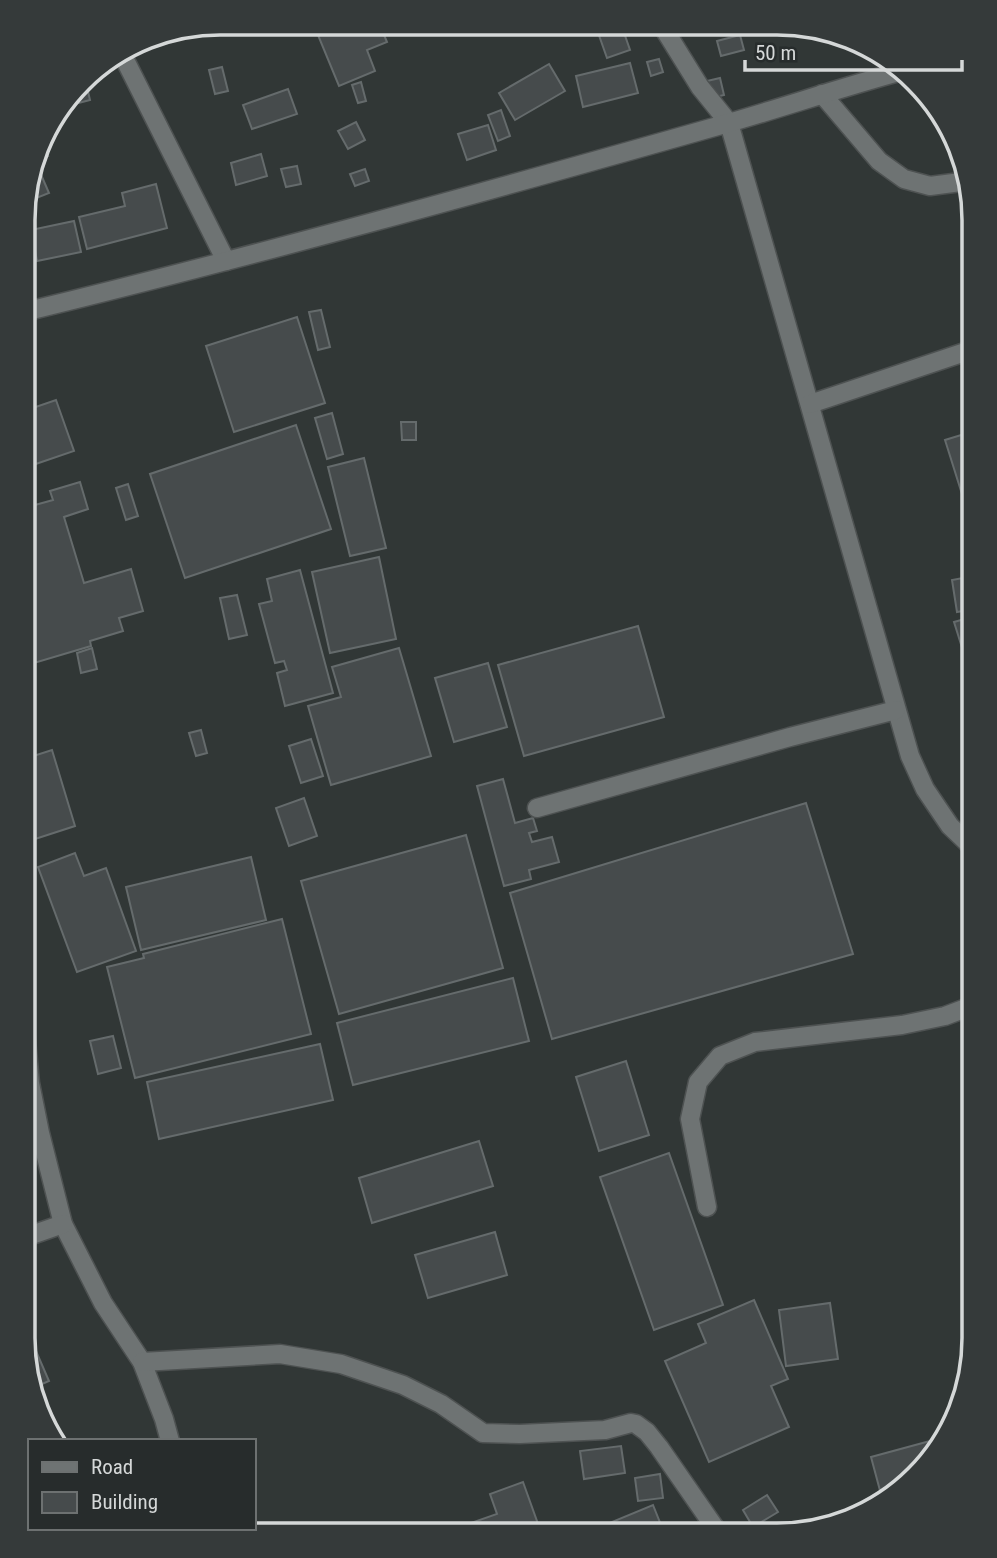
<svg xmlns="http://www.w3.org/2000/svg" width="997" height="1558" font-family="'Roboto Condensed',sans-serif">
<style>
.building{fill:#464b4c;stroke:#656b6c;stroke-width:2}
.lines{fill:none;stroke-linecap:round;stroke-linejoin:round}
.minor-casing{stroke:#4e5252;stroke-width:21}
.minor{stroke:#6e7373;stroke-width:18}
.rim{fill:none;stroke:#d5d8d8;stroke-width:3.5}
</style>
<rect width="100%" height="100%" fill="#313736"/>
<g class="building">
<polygon points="313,23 379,23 387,42 367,50 375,71 339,86"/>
<polygon points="595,24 621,24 630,50 607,58"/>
<polygon points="740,35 744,50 721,56 717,41"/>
<polygon points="659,59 663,72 651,76 647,62"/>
<polygon points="630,63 638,93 583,107 576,76"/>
<polygon points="549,64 565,91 515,120 499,93"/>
<polygon points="222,67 228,91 215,94 209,70"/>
<polygon points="720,78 724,95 711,98 707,81"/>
<polygon points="85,79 90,100 63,107"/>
<polygon points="361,82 366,101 358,103 352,85"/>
<polygon points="288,89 297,114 252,129 243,105"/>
<polygon points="501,110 510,136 498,141 488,115"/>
<polygon points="356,122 365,140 348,149 338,131"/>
<polygon points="488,125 496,150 467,160 458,134"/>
<polygon points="41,140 48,156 34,163"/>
<polygon points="261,154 267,176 236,185 231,163"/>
<polygon points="297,166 301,184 286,187 281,169"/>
<polygon points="365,169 369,181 355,186 350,174"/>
<polygon points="39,170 49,193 29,201 25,192 31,174"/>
<polygon points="156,184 167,228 87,249 79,217 125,206 122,193"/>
<polygon points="74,221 81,252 37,261 31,230"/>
<polygon points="24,245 33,276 24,279"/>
<polygon points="321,310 330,347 318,350 309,312"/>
<polygon points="297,317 325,403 234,432 206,346"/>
<polygon points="56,400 74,451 24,468 24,411"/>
<polygon points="332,413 343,454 327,459 315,418"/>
<polygon points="401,422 416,422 416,440 402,440"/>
<polygon points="296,425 331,529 185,578 150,474"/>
<polygon points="974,431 974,507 967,510 945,440"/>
<polygon points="364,458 386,548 350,556 328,467"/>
<polygon points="80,482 88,509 64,517 84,583 131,569 143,611 119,618 123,631 90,641 91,646 24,666 24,508 53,500 50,491"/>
<polygon points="128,484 138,516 126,520 116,488"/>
<polygon points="379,557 396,639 330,653 312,572"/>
<polygon points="300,570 333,693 285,706 277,673 287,670 284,661 275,663 259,604 272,601 267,579"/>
<polygon points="974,576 974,609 957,612 952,580"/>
<polygon points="237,595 247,635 229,639 220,598"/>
<polygon points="972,617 974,623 974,686 954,622"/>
<polygon points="638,626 664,717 524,756 498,665"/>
<polygon points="92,648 97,669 81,673 77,653"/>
<polygon points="399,648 431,756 331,785 308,706 341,697 332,667"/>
<polygon points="488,663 507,727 454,742 435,678"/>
<polygon points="201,730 207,753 196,756 189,733"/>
<polygon points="311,739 323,776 301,783 289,746"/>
<polygon points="52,750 75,826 29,841 23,823 24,759"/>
<polygon points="503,779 515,823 533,818 537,831 529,833 532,842 552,837 559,862 529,870 531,879 504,886 477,786"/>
<polygon points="304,798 317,836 289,846 276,808"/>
<polygon points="806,803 853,954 552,1039 510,893"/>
<polygon points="466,835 503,968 339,1014 301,881"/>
<polygon points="75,853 84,876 106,868 136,951 77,972 38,867"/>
<polygon points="251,857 266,920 141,950 126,887"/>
<polygon points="282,919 311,1034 135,1078 107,967 144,958 143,954"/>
<polygon points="513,978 529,1041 353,1085 337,1023"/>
<polygon points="113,1036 121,1068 98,1074 90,1041"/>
<polygon points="320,1044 333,1100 159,1139 147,1082"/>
<polygon points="626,1061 649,1135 599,1151 576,1077"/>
<polygon points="479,1141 493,1186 372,1223 359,1178"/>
<polygon points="669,1153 723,1305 654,1330 600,1177"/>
<polygon points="495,1232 507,1275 428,1298 415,1255"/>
<polygon points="754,1300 788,1379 771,1386 789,1427 709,1462 665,1361 706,1343 698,1324"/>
<polygon points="830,1303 838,1359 786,1366 779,1310"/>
<polygon points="23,1321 49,1381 33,1388 23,1338"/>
<polygon points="941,1438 934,1458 882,1498 871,1457"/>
<polygon points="621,1446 625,1473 584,1479 580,1451"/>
<polygon points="660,1474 663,1498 638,1501 635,1478"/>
<polygon points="523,1482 542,1535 453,1534 451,1530 497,1514 490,1494"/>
<polygon points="767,1495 778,1512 753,1527 743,1510"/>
<polygon points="653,1505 665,1535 589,1535 588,1532"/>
</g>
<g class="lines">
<defs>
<g id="minor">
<polyline points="661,24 700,87 729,123 910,756 925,789 950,826 974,849"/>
<polyline points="121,52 226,261"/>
<polyline points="822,94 879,161 904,179 930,186 961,182 966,178"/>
<path d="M24,312C259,255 492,190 725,124C784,107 843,87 902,71"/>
<polyline points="810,404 974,349"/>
<polyline points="537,808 790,737 896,710"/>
<polyline points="23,1009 30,1083 40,1133 63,1224 103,1303 142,1362 164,1419 170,1441"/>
<polyline points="707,1207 690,1119 698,1082 720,1056 755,1042 902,1025 945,1016 974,1005"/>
<polyline points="23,1238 63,1224"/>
<polyline points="142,1362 280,1354 341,1364 403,1385 441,1404 483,1433 520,1434 605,1430 631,1423 636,1424 647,1432 659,1447 720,1535"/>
<polyline points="192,1528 193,1533"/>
</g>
</defs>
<use href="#minor" class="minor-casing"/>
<use href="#minor" class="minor"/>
</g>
<path d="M0 0H997V1558H0ZM220 35H777A185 185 0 0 1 962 220V1338A185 185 0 0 1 777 1523H220A185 185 0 0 1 35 1338V220A185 185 0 0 1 220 35Z" fill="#353a3a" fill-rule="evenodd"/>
<path class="rim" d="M220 35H777A185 185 0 0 1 962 220V1338A185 185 0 0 1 777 1523H220A185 185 0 0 1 35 1338V220A185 185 0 0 1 220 35Z"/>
<rect x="28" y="1439" width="228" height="91" fill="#272c2c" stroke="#6d7171" stroke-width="2"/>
<rect x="42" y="1462" width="35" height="10" fill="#6e7373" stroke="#6d7171" stroke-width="2"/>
<text x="91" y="1474" font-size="21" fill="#d5d8d8">Road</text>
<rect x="42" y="1492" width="35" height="21" fill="#464b4c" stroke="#6d7171" stroke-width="2"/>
<text x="91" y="1509" font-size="21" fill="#d5d8d8">Building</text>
<path d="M745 60v10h217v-10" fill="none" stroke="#d5d8d8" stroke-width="3.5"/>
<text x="755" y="60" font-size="21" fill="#d5d8d8" stroke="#272c2c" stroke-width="5" paint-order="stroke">50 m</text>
</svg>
